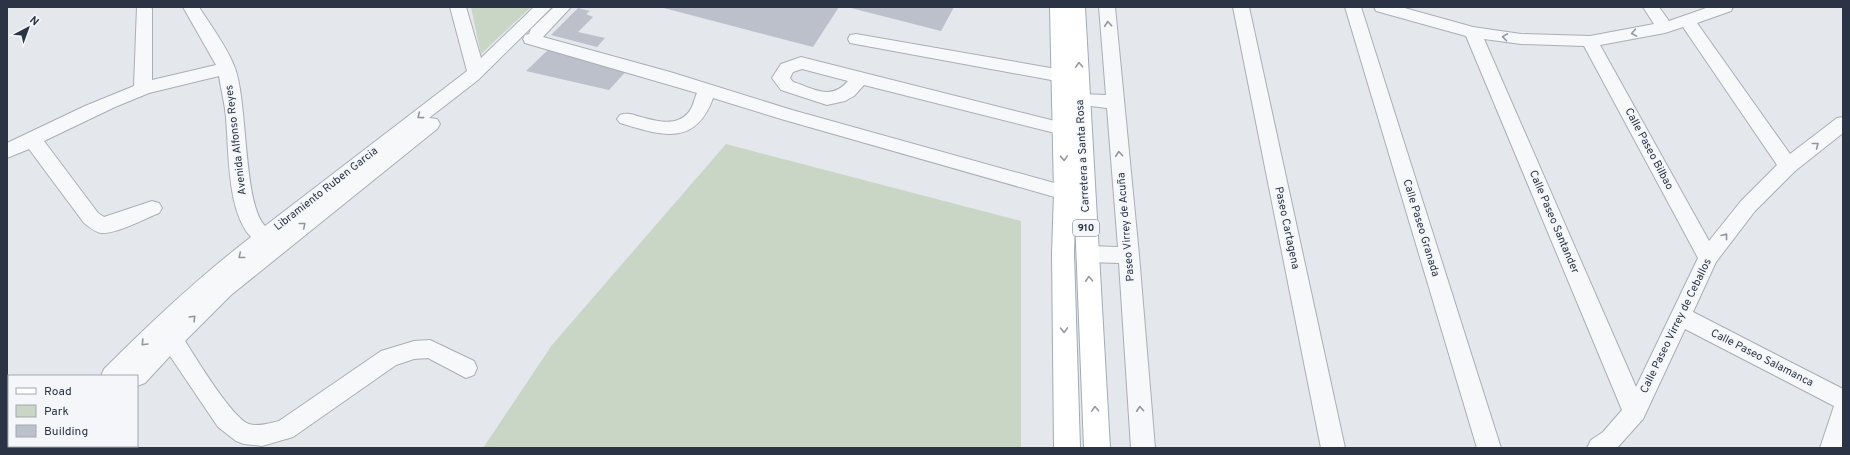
<svg xmlns="http://www.w3.org/2000/svg" width="1850" height="455" font-family="Overpass,sans-serif">
<style>
.green{fill:#c9d6c5}
.building{fill:#bbc0ca}
.lines{fill:none;stroke-linecap:round;stroke-linejoin:round}
.minor-casing{stroke:#a9aeb7;stroke-width:2}
.major-casing{stroke:#a3abb8;stroke-width:2}
.minor{fill:#f7f8fa;fill-rule:evenodd}
.major{fill:#fff;fill-rule:evenodd}
.oneway{stroke:#9196a0}
.oneway2{stroke:#959aa2}
.labels{text-anchor:middle;dominant-baseline:central;stroke-width:3;stroke-linejoin:round;paint-order:stroke}
.shield{fill:#f4f6f9;stroke:#676e7b;stroke-width:1}
.shield-label{font-size:10px;font-weight:bold;fill:#2b3445}
.street-label{font-size:11px;fill:#2b3445;stroke:#f4f6f9}
</style>
<rect width="100%" height="100%" fill="#e4e7ec"/>
<g class="green">
<polygon points="471,7 531,7 481,54"/>
<polygon points="726,144 1021,221 1021,448 483,448 552,345"/>
</g>
<g class="building">
<polygon points="660,7 839,7 813,47"/>
<polygon points="847,7 954,7 941,31"/>
<polygon points="578,8 590,11 586,14 593,17 578,32 605,38 597,47 551,35"/>
<polygon points="549,49 630,67 609,90 526,71"/>
</g>
<g class="lines">
<defs>
<g id="minor">
<path d="M137,7H151L152,9V80L216,65L183,7H199C211,26 227,47 235,68C248,104 243,204 265,226L467,71L450,7H466L481,58L534,7H552L478,80L429,118L437,119L440,124L437,129L231,295L185,341C196,358 232,418 249,424C258,427 270,423 279,421L381,351L414,341L430,340L474,361L477,368L474,375L466,378L428,358L414,359L396,365L293,437L262,446L244,444L236,441L218,427L170,356L145,383L137,386V376H101L104,369C151,322 199,277 251,237C227,212 229,151 226,118C225,104 221,90 219,76L149,93L115,107L44,141L98,213L104,217L152,201L159,203L162,208L159,213C144,219 117,234 101,233C95,232 89,227 84,223L29,149L7,158V143L85,106L134,86Z"/>
<path d="M554,7H571L543,37L670,72L792,110L1065,186L1072,188L1075,193L1072,198L1065,200L781,119L713,98C695,148 660,135 620,123L617,119L620,115C627,112 633,115 641,117C656,121 676,127 688,113C693,108 694,99 697,93L525,43L523,39L525,35L529,34L531,29Z"/>
<polygon points="1099,7 1115,7 1139,255 1155,448 1131,448 1119,263 1088,262 1081,260 1078,254 1081,248 1088,246 1118,247 1107,108 1074,104 1071,100 1074,96 1080,94 1106,95"/>
<polygon points="1233,7 1249,7 1345,448 1321,448"/>
<polygon points="1345,7 1361,7 1501,448 1477,448"/>
<path d="M1374,7H1401L1473,27L1521,34L1590,36L1654,24L1643,7H1659L1669,21L1709,7H1733L1731,11L1697,23L1790,154L1837,118L1843,117V133L1795,171L1755,211L1716,262L1693,312L1843,389V448H1820L1834,406L1685,329L1643,419L1617,448H1587L1591,440L1603,432L1622,410L1466,36L1376,11ZM1683,27L1777,165L1741,201L1709,241L1600,45L1665,33ZM1484,39L1521,44L1584,46L1698,258L1636,387Z"/>
<polygon points="856,34 1062,70 1068,72 1071,76 1068,80 1062,82 850,43 848,39 850,35"/>
<path d="M801,57L1063,123L1069,124L1072,129L1069,134L1063,135L864,85L854,96L845,101L827,105L781,90L772,78L781,64ZM802,69L848,81C831,101 815,89 793,82L790,78L793,72Z"/>
<polygon points="35,446 60,446 59,448 34,448"/>
<polygon points="62,446 86,446 85,448 61,448"/>
</g>
<polygon id="major" points="1050,7 1085,7 1110,448 1084,448 1075,217 1074,253 1080,448 1054,448 1052,253 1054,193"/>
</defs>
<use href="#minor" class="minor-casing"/>
<use href="#major" class="major-casing"/>
<use href="#minor" class="minor"/>
<use href="#major" class="major"/>
</g>
<defs><path id="oneway-chevron" d="M-2-3.5L2.5 0L-2 3.5" fill="none" stroke-width="1.6" stroke-linecap="round" stroke-linejoin="round"/></defs>
<g class="oneway">
<use href="#oneway-chevron" transform="translate(1108 24) rotate(-95)"/>
<use href="#oneway-chevron" transform="translate(1634 33) rotate(170)"/>
<use href="#oneway-chevron" transform="translate(1505 37) rotate(-172)"/>
<use href="#oneway-chevron" transform="translate(420 116) rotate(143)"/>
<use href="#oneway-chevron" transform="translate(1816 145) rotate(-38)"/>
<use href="#oneway-chevron" transform="translate(1119 154) rotate(-95)"/>
<use href="#oneway-chevron" transform="translate(303 225) rotate(-39)"/>
<use href="#oneway-chevron" transform="translate(1725 236) rotate(-52)"/>
<use href="#oneway-chevron" transform="translate(241 256) rotate(141)"/>
<use href="#oneway-chevron" transform="translate(193 318) rotate(-45)"/>
<use href="#oneway-chevron" transform="translate(144 343) rotate(134)"/>
<use href="#oneway-chevron" transform="translate(1140 409) rotate(-94)"/>
</g>
<g class="oneway2">
<use href="#oneway-chevron" transform="translate(1079 65) rotate(-93)"/>
<use href="#oneway-chevron" transform="translate(1064 158) rotate(88)"/>
<use href="#oneway-chevron" transform="translate(1089 279) rotate(-93)"/>
<use href="#oneway-chevron" transform="translate(1064 330) rotate(89)"/>
<use href="#oneway-chevron" transform="translate(1095 409) rotate(-93)"/>
</g>
<g class="labels">
<rect class="shield" x="1073" y="220" width="26" height="16" rx="3"/>
<g class="shield-label">
<text x="1086" y="228">910</text>
</g>
<g class="street-label">
<text transform="translate(236 140) rotate(-97)">Avenida Alfonso Reyes</text>
<text transform="translate(1649 149) rotate(62)">Calle Paseo Bilbao</text>
<text transform="translate(1083 156) rotate(-93)">Carretera a Santa Rosa</text>
<text transform="translate(326 189) rotate(-38)">Libramiento Ruben Garcia</text>
<text transform="translate(1554 222) rotate(67)">Calle Paseo Santander</text>
<text transform="translate(1126 227) rotate(-95)">Paseo Virrey de Acuña</text>
<text transform="translate(1287 228) rotate(78)">Paseo Cartagena</text>
<text transform="translate(1421 228) rotate(73)">Calle Paseo Granada</text>
<text transform="translate(1676 326) rotate(-64)">Calle Paseo Virrey de Ceballos</text>
<text transform="translate(1762 358) rotate(27)">Calle Paseo Salamanca</text>
</g>
</g>
<rect width="1850" height="455" fill="none" stroke="#2b3445" stroke-width="16"/>
<rect x="8" y="375" width="130" height="72" fill="#f4f6f9" stroke="#a4a8b1"/>
<rect x="16" y="388" width="20" height="6" fill="#ffffff" stroke="#a4a8b1"/>
<text x="44" y="395" font-size="12" fill="#2b3445">Road</text>
<rect x="16" y="405" width="20" height="12" fill="#c9d6c5" stroke="#a4a8b1"/>
<text x="44" y="415" font-size="12" fill="#2b3445">Park</text>
<rect x="16" y="425" width="20" height="12" fill="#bbc0ca" stroke="#a4a8b1"/>
<text x="44" y="435" font-size="12" fill="#2b3445">Building</text>
<g transform="translate(28 28) rotate(41)" stroke="#f4f6f9" stroke-width="3" paint-order="stroke">
<path d="M0-3L7 15L0 10L-7 15Z" fill="#2b3445"/>
<text y="-6" font-size="11" font-weight="bold" text-anchor="middle" fill="#2b3445">N</text>
</g>
</svg>
